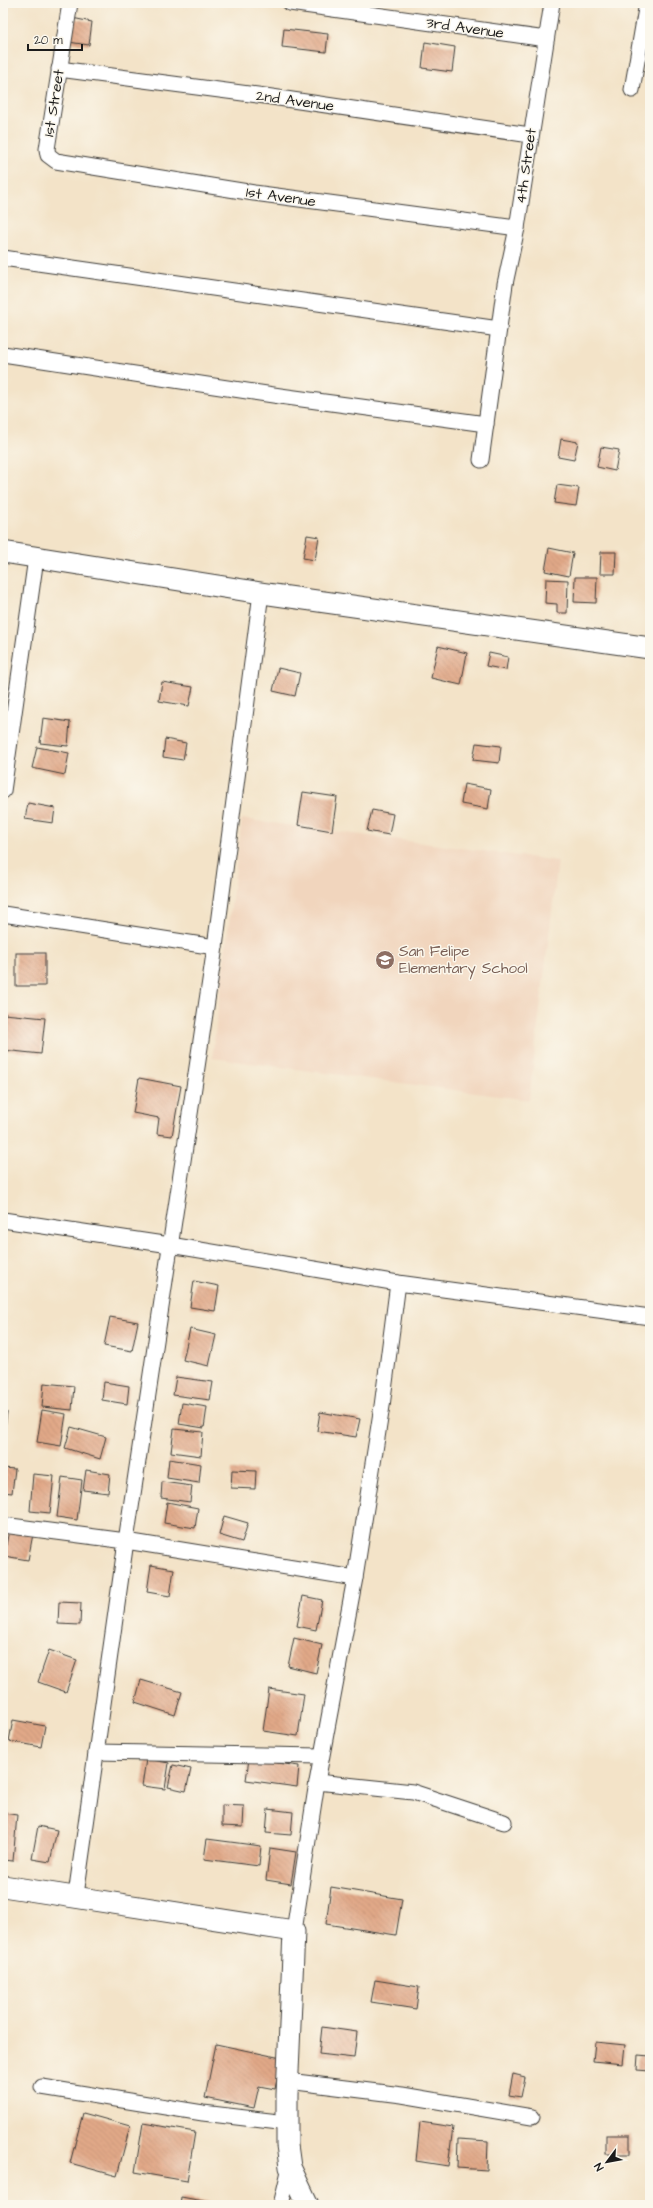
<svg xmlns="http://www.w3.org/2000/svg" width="653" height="2208" font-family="'Architects Daughter',sans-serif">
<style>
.built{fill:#f1d5bd}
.building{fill:url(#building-back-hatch)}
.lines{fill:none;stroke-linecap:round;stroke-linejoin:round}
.street-casing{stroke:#3c3a36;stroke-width:17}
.secondary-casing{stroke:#3c3a36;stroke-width:23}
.street{stroke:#fff;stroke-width:15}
.secondary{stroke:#fff;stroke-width:21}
.labels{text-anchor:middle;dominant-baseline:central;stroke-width:3;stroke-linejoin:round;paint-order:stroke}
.street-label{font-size:15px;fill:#1c1c1c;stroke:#fbf7ec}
.education-label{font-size:15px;fill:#785e54;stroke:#fbf7ec;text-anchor:start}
</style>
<defs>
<pattern id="building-back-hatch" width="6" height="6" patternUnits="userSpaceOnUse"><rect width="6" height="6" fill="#e1a888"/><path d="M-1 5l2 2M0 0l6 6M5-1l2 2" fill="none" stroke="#c09075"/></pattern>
</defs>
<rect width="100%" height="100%" fill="#fbf7ec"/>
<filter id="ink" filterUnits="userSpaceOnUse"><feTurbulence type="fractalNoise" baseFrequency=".025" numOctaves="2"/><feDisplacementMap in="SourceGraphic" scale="8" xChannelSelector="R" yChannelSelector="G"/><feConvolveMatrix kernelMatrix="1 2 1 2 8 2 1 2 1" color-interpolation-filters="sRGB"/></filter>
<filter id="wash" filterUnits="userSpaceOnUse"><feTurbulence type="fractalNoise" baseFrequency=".012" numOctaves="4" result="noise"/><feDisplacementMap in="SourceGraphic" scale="16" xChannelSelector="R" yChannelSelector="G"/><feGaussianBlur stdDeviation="0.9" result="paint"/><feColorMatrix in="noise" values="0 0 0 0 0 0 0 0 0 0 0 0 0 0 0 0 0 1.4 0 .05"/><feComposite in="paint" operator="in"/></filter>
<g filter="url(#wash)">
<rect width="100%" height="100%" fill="#f3e3c8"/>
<polygon class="built" points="242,819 558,861 529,1100 212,1058"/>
<g id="blocks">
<g class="building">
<polygon points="72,18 92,22 89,45 68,42"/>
<polygon points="284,29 328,34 326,52 282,47"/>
<polygon points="425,42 455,47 452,72 422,68"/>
<polygon points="561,439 578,442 574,460 558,457"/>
<polygon points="601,447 619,450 615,471 597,467"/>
<polygon points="557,485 579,488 576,506 554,503"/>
<polygon points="307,535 319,537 315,560 303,558"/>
<polygon points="549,548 573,553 569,576 545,571"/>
<polygon points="601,552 616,552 615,574 600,574"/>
<polygon points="575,577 597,577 596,603 574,602"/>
<polygon points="546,579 568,580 567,613 557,613 557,604 545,603"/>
<polygon points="438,646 467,653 461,685 431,678"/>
<polygon points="489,653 508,657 506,670 486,666"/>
<polygon points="278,668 300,673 295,696 273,691"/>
<polygon points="162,682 193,687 189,706 159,701"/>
<polygon points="43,718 70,722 68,746 40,743"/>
<polygon points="165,739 186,743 183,760 163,757"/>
<polygon points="476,743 501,746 499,763 473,760"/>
<polygon points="37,747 69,753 65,775 32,768"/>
<polygon points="464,784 491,789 488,809 461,804"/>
<polygon points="303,792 337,797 332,831 298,825"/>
<polygon points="28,803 55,808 53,823 25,819"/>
<polygon points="372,810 393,814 389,835 367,831"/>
<rect x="16" y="953" width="29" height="33"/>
<polygon points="4,1014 45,1018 41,1054 3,1050"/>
<polygon points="139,1078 181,1086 172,1136 157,1134 159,1118 133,1113"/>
<polygon points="194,1281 219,1286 215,1311 190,1307"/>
<polygon points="110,1317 138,1322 132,1351 104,1346"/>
<polygon points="190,1329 216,1335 209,1366 183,1360"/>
<polygon points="176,1377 213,1382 210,1400 173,1395"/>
<polygon points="104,1382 129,1386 127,1404 102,1400"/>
<polygon points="44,1383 74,1386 72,1410 42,1407"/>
<polygon points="182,1403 207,1407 204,1428 179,1424"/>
<polygon points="42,1410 66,1414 61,1446 37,1442"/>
<polygon points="3,1412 7,1412 4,1437 3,1437"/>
<polygon points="320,1412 360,1419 356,1437 317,1431"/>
<polygon points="71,1427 106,1437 100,1459 65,1448"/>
<polygon points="174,1429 203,1432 201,1456 171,1452"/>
<polygon points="169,1459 201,1464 199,1483 167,1478"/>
<polygon points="3,1468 15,1469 12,1493 3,1492"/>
<polygon points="86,1470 110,1474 108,1493 83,1490"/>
<polygon points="232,1470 256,1471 255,1489 231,1488"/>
<polygon points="33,1474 54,1476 50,1513 30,1511"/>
<polygon points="62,1477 82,1480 77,1520 57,1517"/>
<polygon points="162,1482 192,1486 190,1502 161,1498"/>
<polygon points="167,1502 198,1508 195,1528 164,1523"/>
<polygon points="224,1516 248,1523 242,1542 219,1535"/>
<polygon points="9,1530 33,1534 28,1560 4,1556"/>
<polygon points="151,1565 174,1569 170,1596 147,1592"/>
<polygon points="303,1596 322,1600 316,1630 297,1626"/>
<polygon points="59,1602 81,1603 80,1625 58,1624"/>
<polygon points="294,1638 322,1645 316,1673 288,1666"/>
<polygon points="49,1650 77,1660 66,1692 38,1682"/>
<polygon points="141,1680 182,1692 175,1715 135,1702"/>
<polygon points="269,1689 304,1694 298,1736 263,1731"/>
<polygon points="13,1720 45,1726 41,1747 9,1741"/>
<polygon points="146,1759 169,1763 165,1789 142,1786"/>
<polygon points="249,1759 299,1766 297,1787 246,1780"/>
<polygon points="173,1765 191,1769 186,1791 168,1787"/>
<polygon points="222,1805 244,1806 243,1827 222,1826"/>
<polygon points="268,1809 293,1812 291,1835 266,1833"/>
<polygon points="3,1813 17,1815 13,1861 3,1860"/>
<polygon points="38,1826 57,1830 50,1862 32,1859"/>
<polygon points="207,1839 261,1846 259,1866 204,1859"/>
<polygon points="270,1848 296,1852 291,1884 266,1880"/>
<polygon points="331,1887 402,1899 396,1935 326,1924"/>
<polygon points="375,1980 419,1987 416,2009 371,2002"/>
<polygon points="322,2027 357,2032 354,2058 319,2054"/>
<polygon points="595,2042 625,2045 623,2064 593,2061"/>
<polygon points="216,2044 281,2058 275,2089 259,2086 254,2108 205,2098"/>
<polygon points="638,2055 650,2056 650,2071 637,2070"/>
<polygon points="513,2074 525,2077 521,2097 509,2095"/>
<polygon points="83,2113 130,2126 117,2176 70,2163"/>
<polygon points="420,2122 453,2127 448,2166 416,2161"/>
<polygon points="143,2123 195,2132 187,2181 135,2172"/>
<rect x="606" y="2135" width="24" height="19"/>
<polygon points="458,2139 488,2141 487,2170 457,2168"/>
<polygon points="181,2197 220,2204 220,2205 180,2205"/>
</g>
</g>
</g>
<g filter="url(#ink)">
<use href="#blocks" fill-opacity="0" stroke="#3c3a36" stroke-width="1"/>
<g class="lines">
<defs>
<g id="street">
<polyline points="70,3 47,149 48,155 56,161 254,193 517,228"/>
<polyline points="290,3 546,39"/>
<polyline points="59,69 265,96 530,135"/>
<polyline points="632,90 647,3"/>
<polyline points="3,258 499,329"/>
<polyline points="3,354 280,396 486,424"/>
<polyline points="481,460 505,284 517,228 552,3"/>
<polyline points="3,791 36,558"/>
<polyline points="3,914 215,947"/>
<polyline points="3,1220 170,1245 398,1283 650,1317"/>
<polyline points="3,1525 126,1541 355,1578"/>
<polyline points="96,1752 321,1756"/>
<polyline points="317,1782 413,1792 504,1822"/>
<polyline points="76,1895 126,1541 215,947 261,593"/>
<polyline points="294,1931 317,1782 355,1578 382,1406 398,1283"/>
<polyline points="288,2081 402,2095 532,2117"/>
<polyline points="42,2087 203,2113 287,2123"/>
<polyline points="281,2205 290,2167"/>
</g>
<g id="secondary">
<polyline points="3,552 261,593 650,648"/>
<polyline points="3,1886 294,1931 287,2095 287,2145 290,2167 308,2205"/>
</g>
</defs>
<use href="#street" class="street-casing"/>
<use href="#secondary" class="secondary-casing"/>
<use href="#street" class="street"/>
<use href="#secondary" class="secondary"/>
</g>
</g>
<defs>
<symbol id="school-disc" viewBox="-11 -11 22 22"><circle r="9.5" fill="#8d6e63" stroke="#fbf7ec"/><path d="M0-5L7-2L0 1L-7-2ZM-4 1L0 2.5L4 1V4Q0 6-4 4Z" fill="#fff"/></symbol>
</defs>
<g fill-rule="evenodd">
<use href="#school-disc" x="374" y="949" width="22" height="22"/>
</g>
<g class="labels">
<g class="street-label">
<text transform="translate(465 28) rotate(8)">3rd Avenue</text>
<text transform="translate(295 101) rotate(8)">2nd Avenue</text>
<text transform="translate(54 103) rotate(-81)">1st Street</text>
<text transform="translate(526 166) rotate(-82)">4th Street</text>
<text transform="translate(281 197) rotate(8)">1st Avenue</text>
</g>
<g class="education-label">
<text x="399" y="951">San Felipe<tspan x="399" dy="17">Elementary School</tspan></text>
</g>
</g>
<rect width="653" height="2208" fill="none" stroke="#fbf7ec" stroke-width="16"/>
<g transform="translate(607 2162) rotate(238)" stroke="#fbf7ec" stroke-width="3" paint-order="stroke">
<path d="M0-3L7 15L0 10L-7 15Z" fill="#1c1c1c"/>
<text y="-6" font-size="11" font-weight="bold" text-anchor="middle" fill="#1c1c1c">N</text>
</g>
<path d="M28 44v6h54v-6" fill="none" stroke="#1c1c1c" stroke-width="2"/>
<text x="34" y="44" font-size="12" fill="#1c1c1c" stroke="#fbf7ec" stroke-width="3" paint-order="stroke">20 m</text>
</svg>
